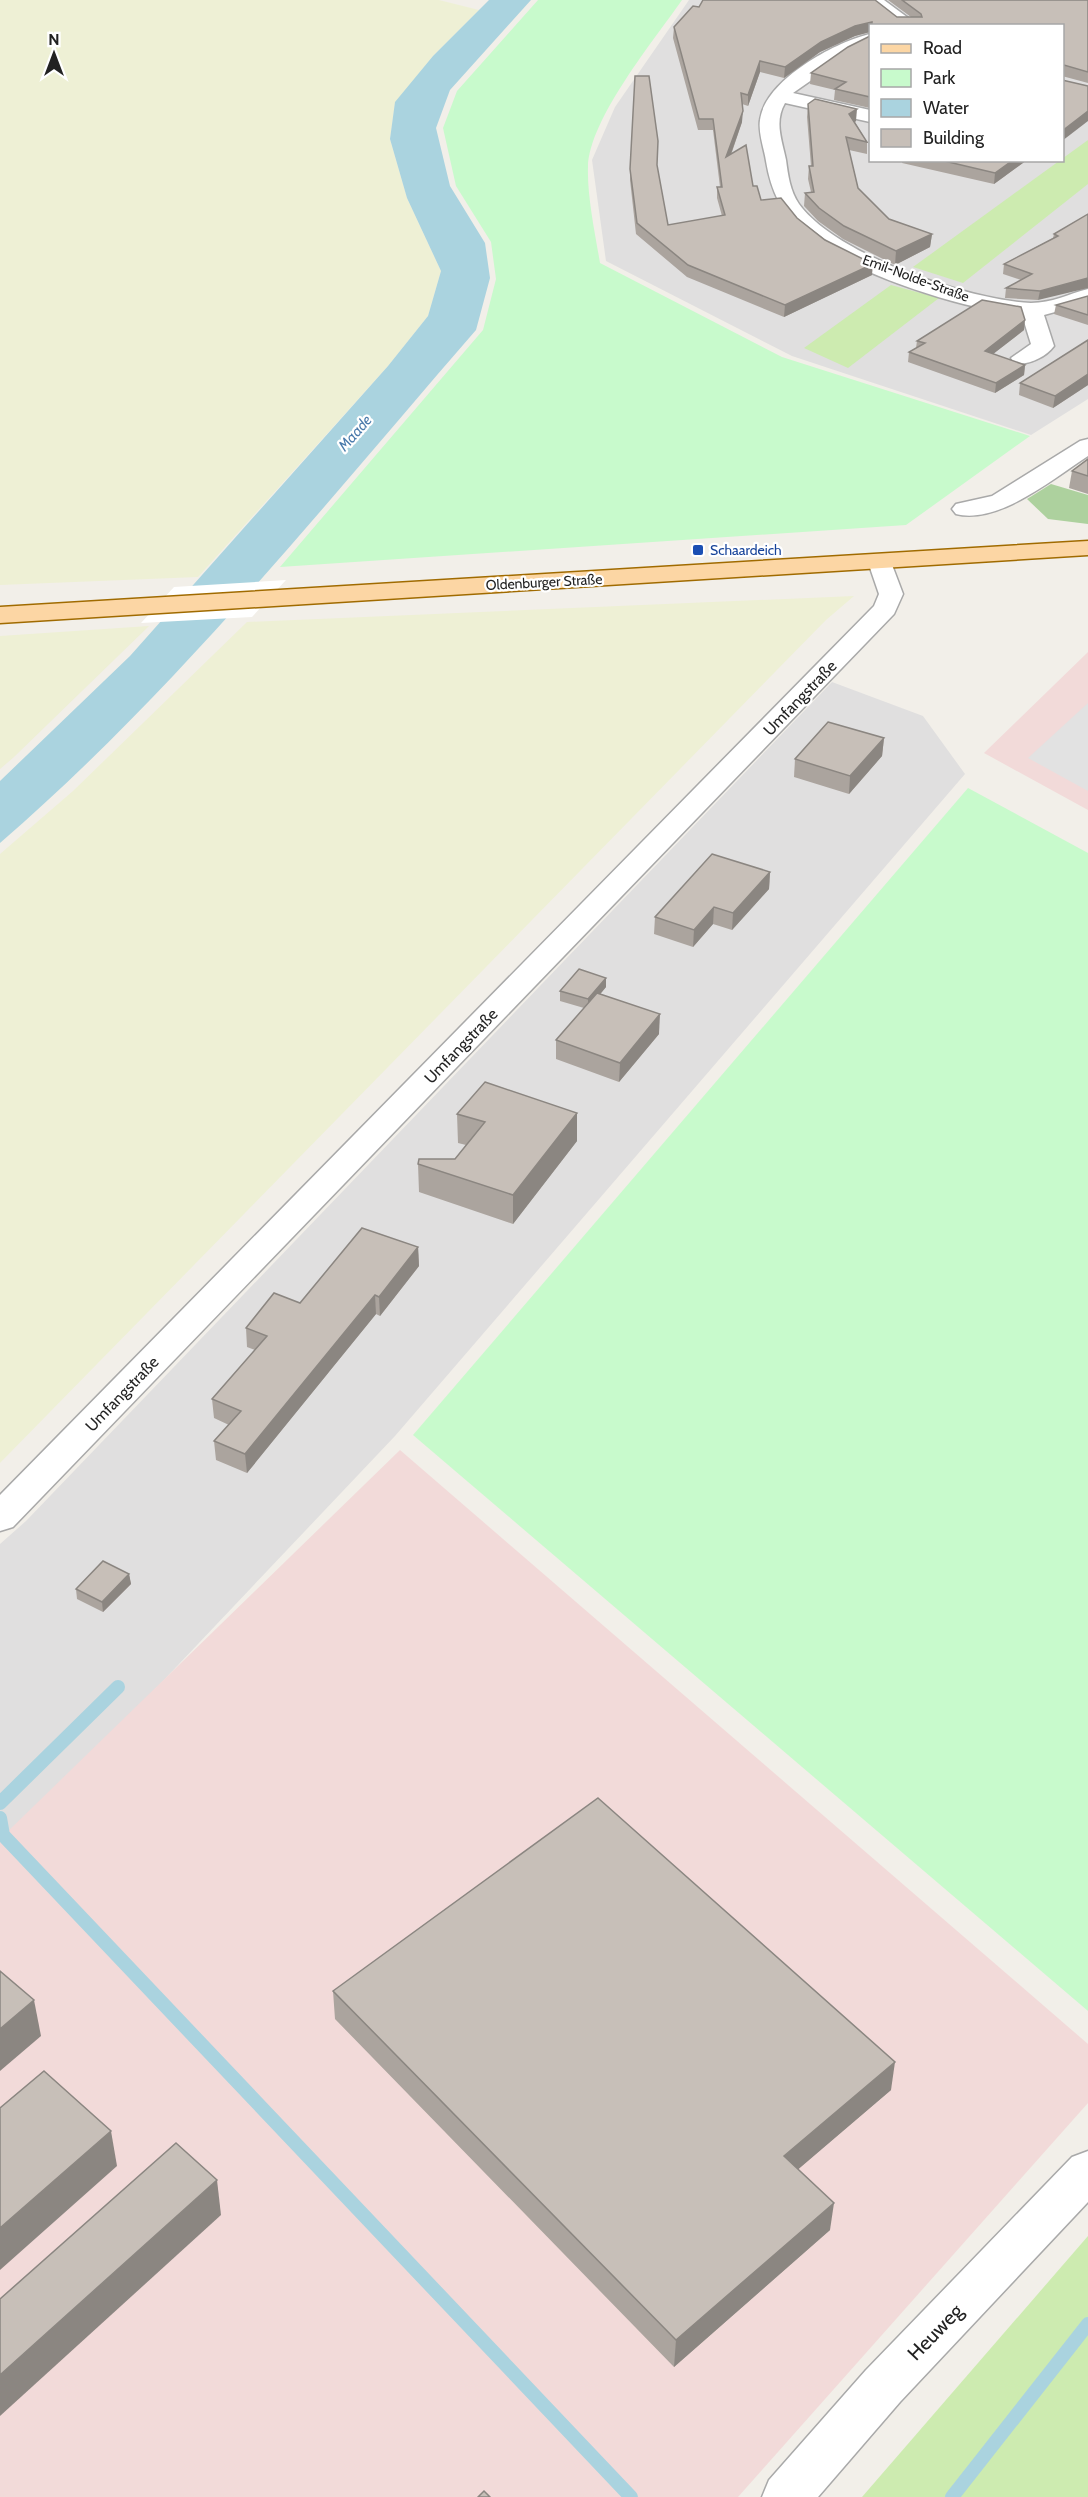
<svg xmlns="http://www.w3.org/2000/svg" width="1088" height="2497" font-family="Cabin,sans-serif">
<style>
.residential{fill:#e0dfdf;fill-rule:evenodd}
.commercial{fill:#f2dad9}
.farmland{fill:#eef0d5}
.grass{fill:#cdebb0}
.forest{fill:#add19e}
.park{fill:#c8facc}
.parking{fill:#e2e2e2}
.water{fill:#aad3df}
.pier{fill:#fff}
.lines{fill:none;stroke-linecap:round;stroke-linejoin:round}
.stream{stroke:#aad3df;stroke-width:14}
.minor-casing{stroke:#a9a9a9;stroke-width:3}
.major-casing{stroke:#a06b00;stroke-width:3}
.minor{fill:#fff;fill-rule:evenodd}
.major{fill:#fcd6a4;fill-rule:evenodd}
.wall{fill:#aba49e}
.shaded-wall{fill:#8b8681}
.building{fill:#c7bfb8;stroke:#8b8681;stroke-width:1.5}
.transit-dot{fill:#1a4fb4;stroke:#fff;stroke-width:2}
.labels{text-anchor:middle;dominant-baseline:central;stroke-width:4.5;stroke-linejoin:round;paint-order:stroke}
.far-street-label{font-size:14px;fill:#222;stroke:#fff}
.far-transit-label{font-size:14px;fill:#164399;stroke:#fff;text-anchor:start}
.far-water-label{font-size:15px;font-style:italic;fill:#4a7aab;stroke:#fff}
.street-label{font-size:16px;fill:#222;stroke:#fff}
.near-street-label{font-size:20px;fill:#222;stroke:#fff}
</style>
<rect width="100%" height="100%" fill="#f2efe9"/>
<g class="residential">
<path d="M689,0H1088V399L1031,435L792,356L606,261L592,160L615,107ZM870,26H1062V160H870Z"/>
<polygon points="832,682 923,716 965,774 395,1436 0,1853 0,1544 26,1521"/>
</g>
<g class="commercial">
<polygon points="1088,652 1088,810 984,753"/>
<polygon points="400,1450 1088,2044 1088,2103 738,2497 0,2497 0,1839"/>
</g>
<g class="farmland">
<polygon points="0,0 439,0 479,10 433,56 395,103 390,139 407,198 441,271 428,316 388,366 198,577 0,585"/>
<polygon points="854,596 826,620 0,1463 0,854 73,791 247,622"/>
<polygon points="149,626 14,757 0,769 0,636"/>
</g>
<g class="grass">
<polygon points="1088,140 1088,184 963,283 913,267"/>
<polygon points="891,285 939,298 848,368 804,348"/>
<polygon points="1088,2236 1088,2497 862,2497"/>
</g>
<polygon class="forest" points="1051,484 1088,495 1088,524 1048,519 1027,499"/>
<g class="park">
<path d="M538,0H682C655,39 589,119 588,167C587,196 595,233 600,263L782,357L1030,436L906,525L280,567L483,330L496,279L491,242L456,186L443,128L457,91Z"/>
<polygon points="968,788 1088,853 1088,2011 413,1435"/>
</g>
<polygon class="parking" points="1088,703 1088,791 1028,758"/>
<path class="water" d="M489,0H531L450,90L436,128L450,186L485,243L490,278L476,330C323,506 177,690 0,843V781L130,656L388,366L428,316L441,271L407,198L390,139L395,102L433,56Z"/>
<polygon class="pier" points="286,580 252,617 141,623 174,587"/>
<g class="lines">
<g class="stream">
<polyline points="0,1803 118,1687"/>
<polyline points="0,1818 3,1835 631,2497"/>
<polyline points="952,2497 1088,2324"/>
</g>
<defs>
<g id="minor">
<polygon points="864,0 884,0 919,26 898,26"/>
<path d="M870,34V44L846,56L793,93L870,110V122L785,103C774,122 782,140 786,160C788,175 790,191 799,204C836,255 968,300 1031,303C1052,303 1068,294 1088,289V303L1044,315L1054,346C1046,357 1028,366 1014,363L1011,358L1031,344L1022,315C963,309 851,274 806,235C782,215 771,191 766,161C764,148 758,133 760,120C765,80 835,42 870,34Z"/>
<path d="M1088,439V456C1054,478 998,525 956,514L952,509L956,504L992,496L1080,441Z"/>
<polygon points="880,555 889,557 903,594 894,614 13,1527 0,1531 0,1495 874,606 879,594 868,562 871,557"/>
<polygon points="1088,2151 1088,2202 900,2402 818,2497 762,2497 769,2480 866,2370 1072,2157"/>
</g>
<polygon id="major" points="1088,541 1088,555 0,623 0,607"/>
</defs>
<use href="#minor" class="minor-casing"/>
<use href="#major" class="major-casing"/>
<use href="#minor" class="minor"/>
<use href="#major" class="major"/>
</g>
<g class="wall">
<polygon points="888,0 1088,0 1088,83 1062,76 1062,26 870,26 870,32 855,36 820,52 784,78 760,72 748,106 742,104 742,122 731,155 753,186 761,200 797,218 872,275 784,317 687,277 636,234 630,180 635,76 657,166 668,225 722,216 717,198 717,187 720,187 713,130 698,130 673,38 674,27 911,17"/>
<polygon points="870,36 870,108 834,100 835,90 810,84 811,73"/>
<polygon points="808,104 856,121 855,122 867,142 867,154 849,150 858,188 889,219 932,234 930,247 895,265 843,239 818,221 804,206 805,193 811,192 808,179 809,166 811,166 807,117"/>
<polygon points="903,160 1027,160 994,184 902,163"/>
<polygon points="1088,214 1038,300 1005,298 1006,288 1021,280 1003,274 1004,264 1053,238 1054,234"/>
<polygon points="1088,296 1088,325 1054,314 1056,305"/>
<polygon points="1024,330 993,354 1025,365 1024,375 995,393 908,362 909,352 916,348 917,341"/>
<polygon points="1088,340 1088,385 1053,408 1019,395 1020,383"/>
<polygon points="1088,459 1088,494 1069,488 1072,471"/>
<polygon points="884,738 882,756 849,794 794,777 795,759"/>
<polygon points="770,872 769,889 732,930 713,924 693,947 654,934 655,917"/>
<polygon points="606,978 606,987 600,994 659,1034 619,1082 556,1059 556,1040 584,1008 560,1001 560,991"/>
<polygon points="577,1113 577,1141 513,1224 419,1192 418,1164 455,1159 466,1145 458,1143 457,1114"/>
<polygon points="418,1247 419,1266 380,1316 376,1314 247,1473 216,1460 214,1441 229,1425 214,1418 212,1399 255,1350 247,1347 246,1328"/>
<polygon points="129,1574 131,1584 103,1612 77,1599 76,1589"/>
<polygon points="333,1991 891,2090 798,2169 830,2230 674,2367 335,2019"/>
</g>
<g class="shaded-wall">
<polygon points="872,22 872,26 870,26 870,32 855,36 820,52 784,78 785,67 821,42 855,26"/>
<polygon points="760,61 760,72 748,106 748,95"/>
<polygon points="857,109 856,121 848,126 849,114"/>
<polygon points="743,111 742,122 726,168 726,157"/>
<polygon points="1088,111 1088,121 1062,141 1062,131"/>
<polygon points="1013,160 1027,160 994,184 995,173"/>
<polygon points="932,234 930,247 895,265 896,251"/>
<polygon points="873,264 872,275 784,317 785,305"/>
<polygon points="1088,278 1088,288 1038,300 1040,291"/>
<polygon points="1025,320 1024,330 984,361 985,351"/>
<polygon points="1025,365 1024,375 995,393 996,383"/>
<polygon points="1088,374 1088,385 1053,408 1055,396"/>
<polygon points="884,738 882,756 849,794 850,776"/>
<polygon points="770,872 769,889 732,930 733,913"/>
<polygon points="714,907 713,924 693,947 694,930"/>
<polygon points="606,978 606,987 588,1009 588,999"/>
<polygon points="660,1014 659,1034 619,1082 620,1063"/>
<polygon points="577,1113 577,1141 513,1224 513,1195"/>
<polygon points="418,1247 419,1266 380,1316 379,1297"/>
<polygon points="375,1295 376,1314 247,1473 245,1454"/>
<polygon points="129,1574 131,1584 103,1612 102,1602"/>
<polygon points="34,2000 41,2036 0,2071 0,2029"/>
<polygon points="895,2062 891,2090 781,2184 784,2156"/>
<polygon points="111,2131 117,2166 0,2270 0,2228"/>
<polygon points="217,2180 221,2215 0,2416 0,2375"/>
<polygon points="834,2203 830,2230 674,2367 676,2340"/>
</g>
<g class="building">
<polygon points="703,0 875,0 897,17 922,17 921,14 902,0 1088,0 1088,72 1064,65 1062,66 1062,26 872,26 872,22 855,26 821,42 785,67 760,61 748,95 741,93 743,111 726,157 746,145 753,186 757,186 761,200 781,198 797,218 825,240 873,264 785,305 688,265 637,223 630,169 635,76 649,76 658,141 657,165 668,225 725,215 717,187 722,187 713,119 699,119 674,27 693,6 699,7"/>
<polygon points="870,36 870,97 835,89 846,82 811,73 848,47"/>
<polygon points="1062,80 1088,86 1088,111 1062,131"/>
<polygon points="815,99 857,109 849,114 867,142 846,137 858,188 889,219 932,234 896,251 844,226 819,208 805,193 814,192 809,166 813,166 808,104"/>
<polygon points="940,160 1013,160 995,173"/>
<polygon points="1088,214 1088,278 1040,291 1006,288 1032,274 1004,264 1058,236 1054,234"/>
<polygon points="1088,296 1088,315 1056,305"/>
<polygon points="982,300 1021,307 1025,320 985,351 1025,365 996,383 909,352 925,343 917,341"/>
<polygon points="1088,340 1088,374 1055,396 1020,383"/>
<polygon points="1088,459 1088,476 1072,471"/>
<polygon points="828,722 884,738 850,776 795,759"/>
<polygon points="712,854 770,872 733,913 714,907 694,930 655,917"/>
<polygon points="579,969 606,978 588,999 560,991"/>
<polygon points="597,993 660,1014 620,1063 556,1040"/>
<polygon points="485,1082 577,1113 513,1195 418,1164 419,1159 455,1159 485,1122 457,1114"/>
<polygon points="362,1228 418,1247 379,1297 375,1295 245,1454 214,1441 241,1411 212,1399 267,1336 246,1328 274,1293 300,1303"/>
<polygon points="103,1561 129,1574 102,1602 76,1589"/>
<polygon points="598,1798 895,2062 784,2156 834,2203 676,2340 333,1991"/>
<polygon points="0,1971 34,2000 0,2029"/>
<polygon points="44,2071 111,2131 0,2228 0,2108"/>
<polygon points="176,2143 217,2180 0,2375 0,2299"/>
<polygon points="484,2491 490,2497 478,2497"/>
</g>
<rect class="transit-dot" x="692" y="544" width="12" height="12" rx="3"/>
<g class="labels">
<g class="far-street-label">
<text transform="translate(916 278) rotate(20)">Emil-Nolde-Straße</text>
<text transform="translate(544 582) rotate(-3)">Oldenburger Straße</text>
</g>
<g class="far-transit-label">
<text x="710" y="550">Schaardeich</text>
</g>
<g class="far-water-label">
<text transform="translate(355 433) rotate(-49)">Maade</text>
</g>
<g class="street-label">
<text transform="translate(800 698) rotate(-46)">Umfangstraße</text>
<text transform="translate(461 1046) rotate(-46)">Umfangstraße</text>
<text transform="translate(122 1394) rotate(-46)">Umfangstraße</text>
</g>
<g class="near-street-label">
<text transform="translate(935 2332) rotate(-46)">Heuweg</text>
</g>
</g>
<rect x="869" y="24" width="195" height="138" fill="#ffffff" stroke="#a7a7a7" stroke-width="1.5"/>
<rect x="881" y="44" width="30" height="9" fill="#fcd6a4" stroke="#a7a7a7" stroke-width="1.5"/>
<text x="923" y="54" font-size="18" fill="#222222">Road</text>
<rect x="881" y="69" width="30" height="18" fill="#c8facc" stroke="#a7a7a7" stroke-width="1.5"/>
<text x="923" y="84" font-size="18" fill="#222222">Park</text>
<rect x="881" y="99" width="30" height="18" fill="#aad3df" stroke="#a7a7a7" stroke-width="1.5"/>
<text x="923" y="114" font-size="18" fill="#222222">Water</text>
<rect x="881" y="129" width="30" height="18" fill="#c7bfb8" stroke="#a7a7a7" stroke-width="1.5"/>
<text x="923" y="144" font-size="18" fill="#222222">Building</text>
<g transform="translate(54 54)" stroke="#ffffff" stroke-width="4.5" paint-order="stroke">
<path d="M0-4.5L10 22L0 15L-10 22Z" fill="#222222"/>
<text y="-9" font-size="16" font-weight="bold" text-anchor="middle" fill="#222222">N</text>
</g>
</svg>
